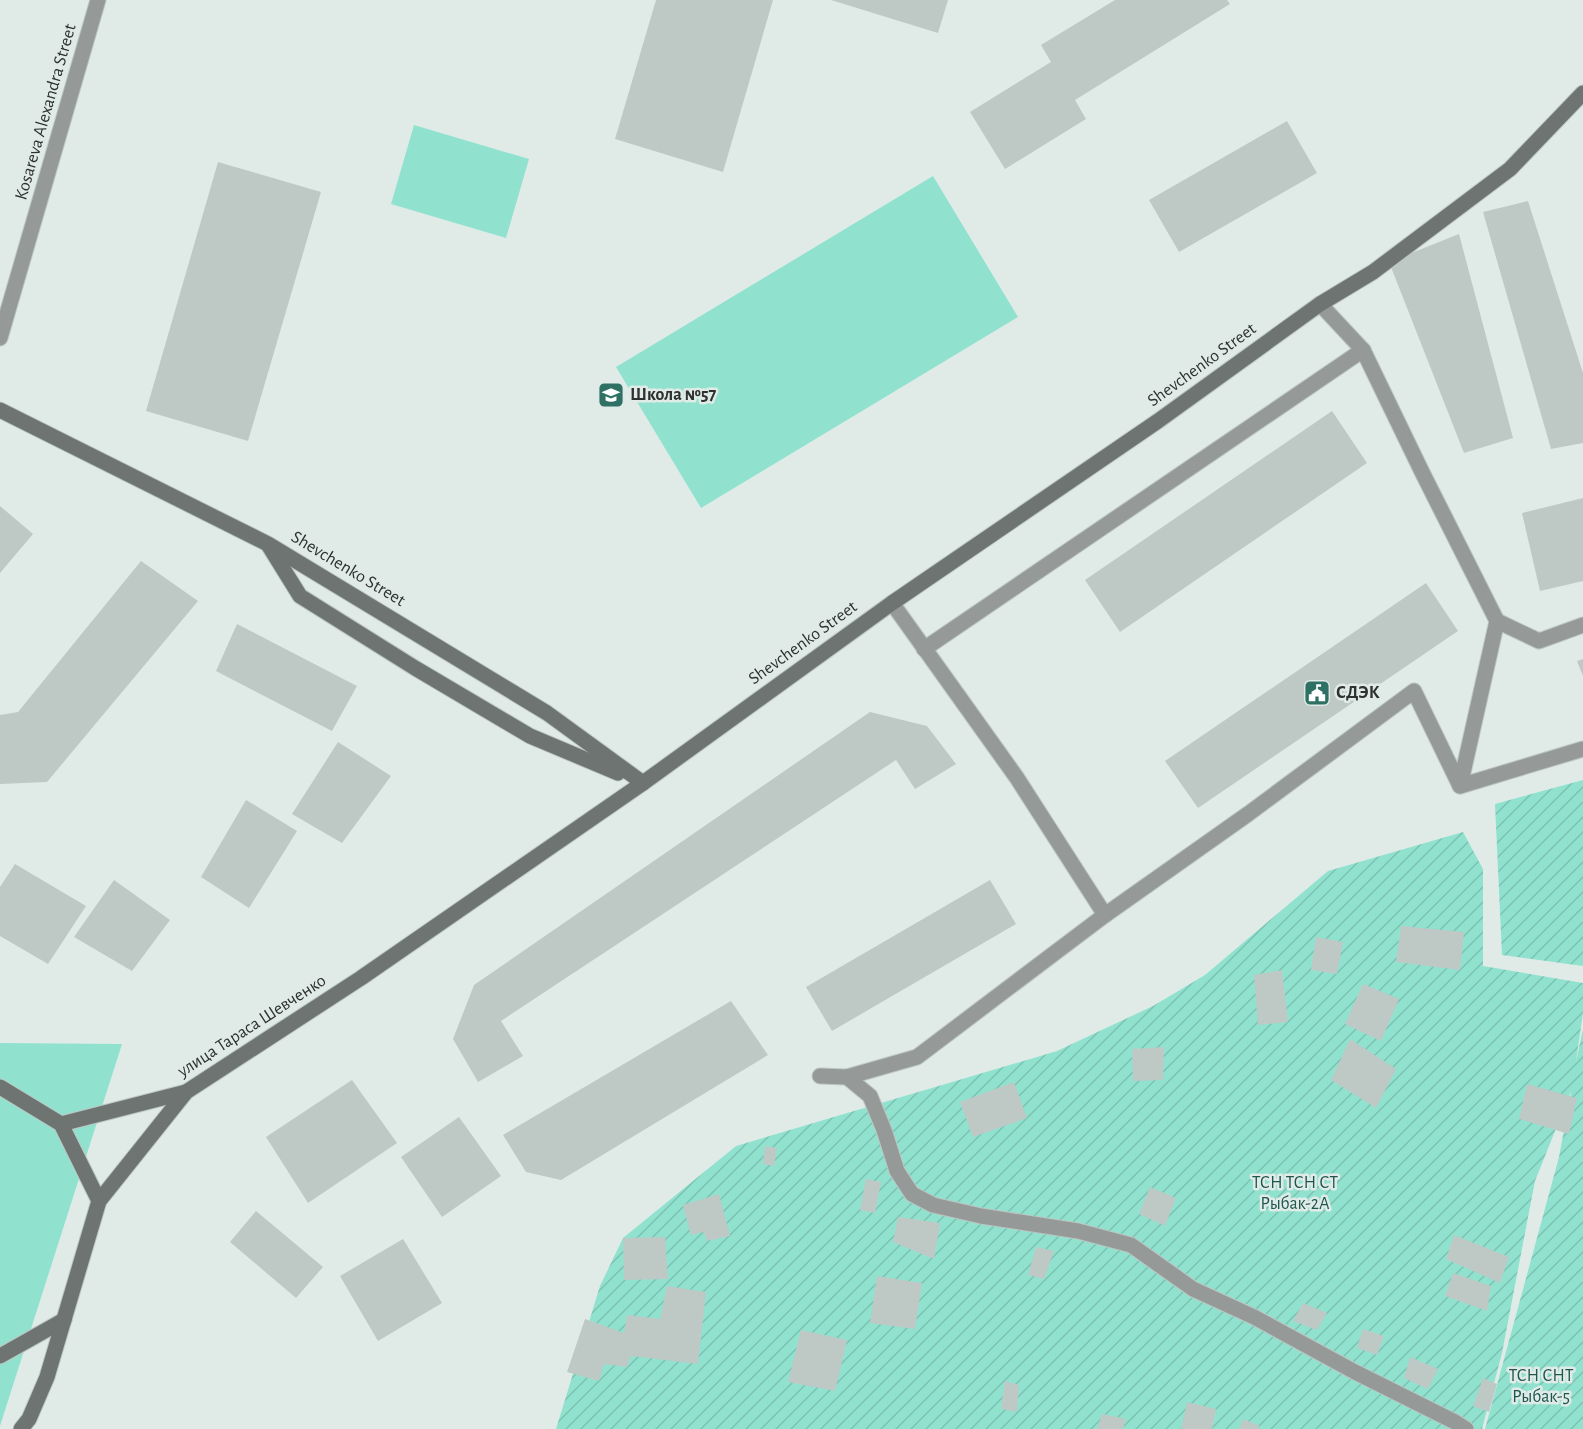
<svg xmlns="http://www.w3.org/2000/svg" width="1583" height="1429" font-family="'Alegreya Sans',sans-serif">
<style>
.grass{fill:#90e2cf}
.garden{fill:url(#garden-furrows)}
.building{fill:#bec9c6}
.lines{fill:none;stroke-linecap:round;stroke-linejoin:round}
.street-casing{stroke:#bcc6c3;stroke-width:17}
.secondary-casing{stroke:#bcc6c3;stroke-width:17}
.street{stroke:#959a98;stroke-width:15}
.secondary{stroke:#6d7472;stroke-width:15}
.labels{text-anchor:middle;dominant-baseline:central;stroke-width:5;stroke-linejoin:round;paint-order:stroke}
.street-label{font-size:18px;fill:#2d3130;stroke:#e0ebe8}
.poi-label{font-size:18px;font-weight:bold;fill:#2d3130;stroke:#e0ebe8;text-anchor:start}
.park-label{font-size:18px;fill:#1e564b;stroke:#e0ebe8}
</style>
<defs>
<pattern id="garden-furrows" width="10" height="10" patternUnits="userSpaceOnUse" patternTransform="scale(1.5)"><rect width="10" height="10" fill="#90e2cf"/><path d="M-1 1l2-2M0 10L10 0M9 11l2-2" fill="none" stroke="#7cc2b2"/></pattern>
</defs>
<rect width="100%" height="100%" fill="#e0ebe8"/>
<g class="grass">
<polygon points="414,125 529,159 506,238 391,204"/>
<polygon points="933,176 1018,317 701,508 616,367"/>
<polygon points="0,1043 122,1044 0,1426"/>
</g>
<g class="garden">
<polygon points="1583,780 1583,966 1502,955 1495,804"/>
<polygon points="1463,832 1483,869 1483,966 1583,983 1583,1013 1576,1062 1583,1029 1583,1429 1485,1429 1559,1157 1571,1091 1535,1181 1502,1353 1482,1429 556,1429 600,1286 623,1238 736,1146 1057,1051 1153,1006 1205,975 1328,871"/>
</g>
<g class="building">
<polygon points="656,0 773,0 723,172 615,139"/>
<polygon points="831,0 948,0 938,33"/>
<polygon points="1115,0 1227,0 1230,4 1075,100 1086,119 1005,169 970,112 1051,62 1041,45"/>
<polygon points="1287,121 1317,173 1179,252 1149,200"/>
<polygon points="218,162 321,192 248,441 146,411"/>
<polygon points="1528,201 1583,373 1583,443 1551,449 1483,212"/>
<polygon points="1459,234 1513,438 1464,453 1389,262"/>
<polygon points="1332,411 1367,463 1120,632 1085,580"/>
<polygon points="1583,498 1583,581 1540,591 1522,513"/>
<polygon points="0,506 33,534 0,573"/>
<polygon points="141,561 198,601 47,782 0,784 0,715 18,712"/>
<polygon points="1426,583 1458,631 1198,808 1165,761"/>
<polygon points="237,624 357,686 332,731 216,671"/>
<polygon points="1583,659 1583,676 1577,661"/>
<polygon points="870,712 927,726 956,764 915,789 896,760 501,1021 523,1056 478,1082 453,1039 474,985"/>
<polygon points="338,742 391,776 342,843 292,814"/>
<polygon points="246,800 297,831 249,908 201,877"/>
<polygon points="15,864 86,906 48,964 0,936 0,887"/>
<polygon points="114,880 170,920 132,971 74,937"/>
<polygon points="990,880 1016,924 832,1031 806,987"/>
<polygon points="1401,926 1464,932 1460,970 1396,962"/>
<polygon points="1316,937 1343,942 1337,974 1311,970"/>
<polygon points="1282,970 1288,1022 1258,1025 1254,975"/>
<polygon points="1363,984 1399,999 1381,1041 1345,1024"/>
<polygon points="731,1001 768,1055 561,1180 526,1172 503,1135"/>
<polygon points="1350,1039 1396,1069 1376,1108 1331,1080"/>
<polygon points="1164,1047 1163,1080 1133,1081 1132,1049"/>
<polygon points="352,1080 397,1143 308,1203 266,1137"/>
<polygon points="1014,1082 1027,1118 973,1137 960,1102"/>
<polygon points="1527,1084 1577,1098 1569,1134 1519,1119"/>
<polygon points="459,1117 501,1176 442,1217 401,1157"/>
<polygon points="765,1146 777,1148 774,1166 763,1164"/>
<polygon points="866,1179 881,1182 875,1213 860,1210"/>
<polygon points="1150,1187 1176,1198 1165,1226 1139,1214"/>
<polygon points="719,1194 730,1236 707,1241 704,1232 691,1235 683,1205"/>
<polygon points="256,1211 323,1267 296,1298 230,1242"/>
<polygon points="898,1217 940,1223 934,1259 893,1242"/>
<polygon points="1454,1235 1509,1257 1500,1283 1446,1259"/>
<polygon points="665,1237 668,1279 624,1280 623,1238"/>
<polygon points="403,1239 442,1303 378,1341 340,1276"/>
<polygon points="1036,1247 1054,1251 1044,1279 1028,1275"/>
<polygon points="1453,1273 1491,1286 1487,1311 1445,1296"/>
<polygon points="877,1276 922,1283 915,1329 870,1323"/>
<polygon points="667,1286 706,1292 698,1364 631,1356 627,1367 604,1364 599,1381 567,1372 585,1319 624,1333 627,1315 660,1319"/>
<polygon points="1303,1303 1327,1313 1317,1330 1293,1321"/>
<polygon points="1363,1329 1384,1336 1377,1355 1357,1348"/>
<polygon points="801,1330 847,1340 835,1391 788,1382"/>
<polygon points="1410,1357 1438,1369 1428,1389 1404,1378"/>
<polygon points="1483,1378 1497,1384 1489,1412 1473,1406"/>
<polygon points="1005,1381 1019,1385 1017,1412 1001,1409"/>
<polygon points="1187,1402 1216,1409 1212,1429 1181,1429"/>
<polygon points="1102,1414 1126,1419 1123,1429 1097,1429"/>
<polygon points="1243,1419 1260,1426 1258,1429 1239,1429"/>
</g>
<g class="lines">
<defs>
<g id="street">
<polyline points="0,338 98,0"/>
<polyline points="892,603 1017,778 1105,915"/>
<polyline points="1497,621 1539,641 1583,625"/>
<polyline points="924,649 1363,350"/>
<polyline points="1460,786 1583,749"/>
<polyline points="820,1076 847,1077 917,1057 1105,915 1248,814 1414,691 1460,786 1497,621 1422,472 1363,350 1320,304"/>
<polyline points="847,1077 870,1096 884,1130 897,1171 912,1194 933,1205 981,1216 1078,1231 1131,1245 1193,1289 1254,1317 1355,1372 1455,1422 1466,1429"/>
</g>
<g id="secondary">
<polyline points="0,410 268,544 547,713 643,783"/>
<polyline points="269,546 300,596 415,668 530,736 618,773"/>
<polyline points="0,1087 61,1124 99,1201"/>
<polyline points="61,1124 186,1092"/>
<polyline points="0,1356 64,1320"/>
<polyline points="21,1429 29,1419 47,1377 99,1201 186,1092 361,978 643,783 892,603 1158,421 1320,304 1373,272 1510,169 1583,93"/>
</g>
</defs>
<use href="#street" class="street-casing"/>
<use href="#secondary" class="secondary-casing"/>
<use href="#street" class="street"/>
<use href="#secondary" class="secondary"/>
</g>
<defs>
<symbol id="school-square" viewBox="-11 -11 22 22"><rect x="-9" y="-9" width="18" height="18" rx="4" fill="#2e7164" stroke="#e0ebe8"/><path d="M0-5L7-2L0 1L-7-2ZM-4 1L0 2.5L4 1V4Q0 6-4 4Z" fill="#fff"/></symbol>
<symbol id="civic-square" viewBox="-11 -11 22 22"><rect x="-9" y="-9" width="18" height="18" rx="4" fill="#2e7164" stroke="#e0ebe8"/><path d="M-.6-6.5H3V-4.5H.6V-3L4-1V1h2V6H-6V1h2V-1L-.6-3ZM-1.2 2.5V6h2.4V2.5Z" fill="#fff"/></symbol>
</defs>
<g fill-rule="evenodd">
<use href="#school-square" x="596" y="380" width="30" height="30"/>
<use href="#civic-square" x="1302" y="678" width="30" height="30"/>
</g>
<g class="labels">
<g class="street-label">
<text transform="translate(46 112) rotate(-74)">Kosareva Alexandra Street</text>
<text transform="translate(1202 365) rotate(-36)">Shevchenko Street</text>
<text transform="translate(348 569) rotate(31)">Shevchenko Street</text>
<text transform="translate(803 643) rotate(-36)">Shevchenko Street</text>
<text transform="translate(252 1026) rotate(-33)">улица Тараса Шевченко</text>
</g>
<g class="poi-label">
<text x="630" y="395">Школа №57</text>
<text x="1336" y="693">СДЭК</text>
</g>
<g class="park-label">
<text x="1295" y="1183">ТСН ТСН СТ<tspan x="1295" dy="21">Рыбак-2А</tspan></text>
<text x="1541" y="1376">ТСН СНТ<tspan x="1541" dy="21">Рыбак-5</tspan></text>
</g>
</g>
</svg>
